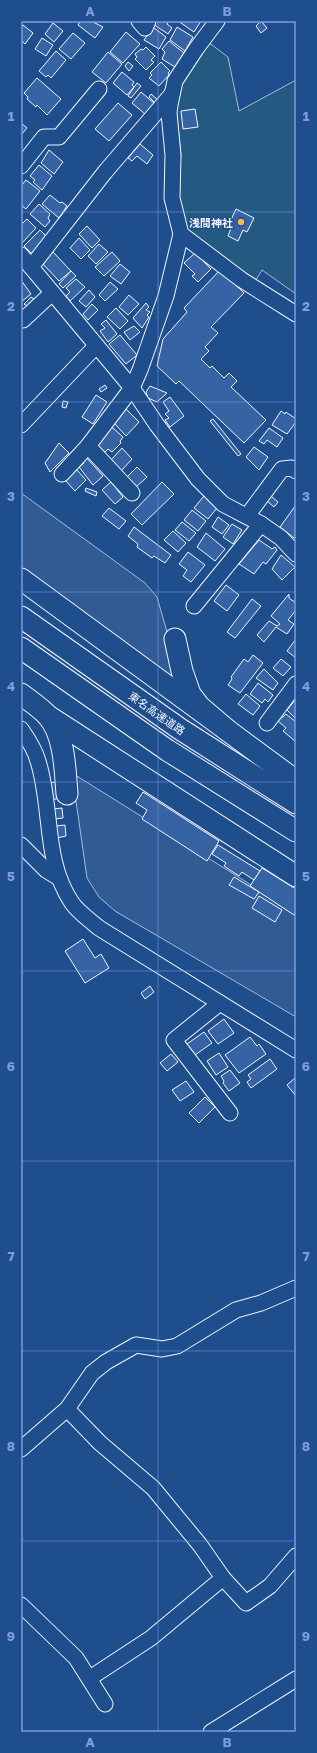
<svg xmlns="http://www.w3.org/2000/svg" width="317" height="1753" font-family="'Golos Text','Noto Sans JP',sans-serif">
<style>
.green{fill:#245a82;stroke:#a8bbd7}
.parking{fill:#305b95;stroke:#a8bbd7}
.building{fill:#3563a3;stroke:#f2f6ff}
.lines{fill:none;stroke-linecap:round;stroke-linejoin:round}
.minor-casing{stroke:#f2f6ff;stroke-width:17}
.highway-casing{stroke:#f2f6ff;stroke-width:23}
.minor{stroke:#1f4e8c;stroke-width:15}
.highway{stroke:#1f4e8c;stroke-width:21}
.grid{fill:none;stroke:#7d9aea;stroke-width:1;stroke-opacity:0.55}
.poi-dot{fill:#ffb74d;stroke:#1f4e8c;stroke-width:1.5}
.labels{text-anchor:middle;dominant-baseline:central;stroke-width:3;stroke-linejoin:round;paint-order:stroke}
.poi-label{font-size:11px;font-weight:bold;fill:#f2f6ff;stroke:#1f4e8c;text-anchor:end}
.street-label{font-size:11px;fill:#f2f6ff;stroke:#1f4e8c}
.neatline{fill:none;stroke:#7d9aea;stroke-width:1.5}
.grid-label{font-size:13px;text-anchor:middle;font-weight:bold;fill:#7d9aea}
</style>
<rect width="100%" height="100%" fill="#1f4e8c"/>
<polygon class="green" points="208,42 228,57 239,111 296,80 296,294 262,270 254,283 184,228 177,186 181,155 176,108 178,89"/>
<g class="parking">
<polygon points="21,493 145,583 157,597 185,695 21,574"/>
<polygon points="72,773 296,913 296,1017 115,911 99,897 87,878"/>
</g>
<g class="building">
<polygon points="80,21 91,21 103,27 95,38 78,25"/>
<polygon points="155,21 169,21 167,24 172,28 168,34 153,24"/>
<polygon points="178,21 201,21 194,32"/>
<polygon points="261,21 267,28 261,33 256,26"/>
<polygon points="53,23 63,31 54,42 45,34"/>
<polygon points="23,25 33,33 25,44 21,40 21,29"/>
<polygon points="153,27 166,37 159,49 144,40"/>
<polygon points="177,27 193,37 185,51 170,40"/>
<polygon points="126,32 140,44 123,63 110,52"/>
<polygon points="73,33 85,43 71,59 59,49"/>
<polygon points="42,38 53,45 46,56 35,49"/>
<polygon points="169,41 184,53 175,67 162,59 165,52 162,49"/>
<polygon points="146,47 155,56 151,60 154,62 146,70 135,59 137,57 135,54 141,49 143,50"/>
<polygon points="56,51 66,60 51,78 48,75 46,77 39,71"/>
<polygon points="108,52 122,64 106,83 92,72"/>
<polygon points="128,62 133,66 129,71 125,66"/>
<polygon points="161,62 170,71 168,73 169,75 159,86 149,78 152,75 150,73"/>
<polygon points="122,72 134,82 132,85 134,87 127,95 113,83"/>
<polygon points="37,78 61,99 47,115 37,105 36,107 27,99 28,97 24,93"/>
<polygon points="137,83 141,86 131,98 128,96"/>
<polygon points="141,92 155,104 145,114 132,103"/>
<polygon points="151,94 158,100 155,103 149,97"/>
<polygon points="118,103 132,115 109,141 95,129"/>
<polygon points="195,109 198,127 183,129 181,111"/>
<polygon points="21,123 27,128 21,135"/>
<polygon points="140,144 153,155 147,164 137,156 132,161 128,158"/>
<polygon points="49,150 63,162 54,174 41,163"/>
<polygon points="39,165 52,176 42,190 33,182 35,180 30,176"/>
<polygon points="26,180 40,191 26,209 21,205 21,186"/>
<polygon points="50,195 60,203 62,202 67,206 59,218 42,204"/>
<polygon points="39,204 50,214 48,218 50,221 45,227 30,214"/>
<polygon points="236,209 254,218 247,232 243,230 238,241 228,236 232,226 229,224"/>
<polygon points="27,219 36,228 21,244 21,225"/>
<polygon points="87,226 100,240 92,248 79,234"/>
<polygon points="40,230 50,240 32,254 24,246"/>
<polygon points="79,238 90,250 81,259 70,248"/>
<polygon points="99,244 108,252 96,264 88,256"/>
<polygon points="53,252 71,271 59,281 42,263"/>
<polygon points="112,252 120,261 104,276 95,267"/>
<polygon points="195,253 211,269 198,282 192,276 195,274 184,263"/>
<polygon points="120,264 130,272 121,284 110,276"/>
<polygon points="220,270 244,293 211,327 218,333 205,347 209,351 201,359 210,368 212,366 224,378 229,373 237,381 231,387 266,420 244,443 179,381 176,384 157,366 163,339 187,312 184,308"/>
<polygon points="71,271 76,276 63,288 59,284"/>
<polygon points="76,279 85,287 70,301 66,296 70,292 66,288"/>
<polygon points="21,280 31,294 21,302"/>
<polygon points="110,282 118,289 105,301 99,295"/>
<polygon points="89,290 95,297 86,307 79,301"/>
<polygon points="129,295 139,304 128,315 119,307"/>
<polygon points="31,297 34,299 27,306 24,304"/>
<polygon points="146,303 149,307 146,310 150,312 147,315 149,317 142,328 133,318"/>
<polygon points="92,304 98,310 88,320 83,314"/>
<polygon points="116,308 128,321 120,329 107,317"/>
<polygon points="106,320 117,334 108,342 100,331 105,328 101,324"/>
<polygon points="134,326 140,332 130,340 124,332"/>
<polygon points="120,335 137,355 126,364 109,344"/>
<polygon points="105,385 107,388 101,392 99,389"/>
<polygon points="150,386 167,393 157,402 148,398 146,392"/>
<polygon points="96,395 107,402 93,424 82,417"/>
<polygon points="170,397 184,416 170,427 165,420 169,418 165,414 169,411 163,402"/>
<polygon points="63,401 68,402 66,408 62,407"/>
<polygon points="126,409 139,422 126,436 113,422"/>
<polygon points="281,411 285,414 286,412 296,419 296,422 287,434 272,425"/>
<polygon points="213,419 241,454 238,456 210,421"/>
<polygon points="110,428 113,428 123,437 120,441 121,443 112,452 108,449 105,452 96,443"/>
<polygon points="269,428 283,438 277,447 267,440 264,444 259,441"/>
<polygon points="59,443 69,453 50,472 45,463"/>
<polygon points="254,447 268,457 259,470 246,457"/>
<polygon points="122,448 132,459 121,471 111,460"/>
<polygon points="85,456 103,476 93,485 79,467 84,463 81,459"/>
<polygon points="137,467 147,477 135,488 126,478"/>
<polygon points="76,469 86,480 75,491 65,480"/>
<polygon points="111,482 123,497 115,504 102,490"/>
<polygon points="162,482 174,494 142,525 131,514"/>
<polygon points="86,488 97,492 96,496 85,491"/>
<polygon points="204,496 217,508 208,519 194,508"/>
<polygon points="271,496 278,502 274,507 267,501"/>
<polygon points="296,505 296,536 294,538 280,527"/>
<polygon points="109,508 126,521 119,529 102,516"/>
<polygon points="192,510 206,521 198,531 184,520"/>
<polygon points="218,517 229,525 222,534 212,527"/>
<polygon points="182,522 196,533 189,541 175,530"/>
<polygon points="232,524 242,530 233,544 223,537"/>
<polygon points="134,527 171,555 165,563 154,556 152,558 137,547 138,544 128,536"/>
<polygon points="173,531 186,543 178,552 164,540"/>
<polygon points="206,533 225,549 215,561 197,547"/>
<polygon points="259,540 272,549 275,547 277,550 266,564 263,562 254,574 239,564"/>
<polygon points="188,552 205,565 191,582 183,576 187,570 179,564"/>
<polygon points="281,555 295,567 282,580 272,569"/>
<polygon points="226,585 239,595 227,611 214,601"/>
<polygon points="289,594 289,598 296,603 296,610 288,620 294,624 287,634 276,627 264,642 257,635 269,621 277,626 280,624 271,616"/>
<polygon points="252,599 261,606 235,638 227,632"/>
<polygon points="296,639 296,658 287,651"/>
<polygon points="253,655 263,663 240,693 228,685 232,679 231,677 244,659 248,662"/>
<polygon points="281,659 291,667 283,676 273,668"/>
<polygon points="264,669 278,683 273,690 256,678"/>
<polygon points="258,683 273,695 268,702 265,699 262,703 250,694"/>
<polygon points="246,694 260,706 253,715 238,704"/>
<polygon points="296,699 296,719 287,710"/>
<polygon points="286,714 296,722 296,742 283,731 286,728 278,721"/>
<polygon points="57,782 60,798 51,800 48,783"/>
<polygon points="143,792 219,841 207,861 142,819 147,810 136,803"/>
<polygon points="62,808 63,818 54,819 52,809"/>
<polygon points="65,825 66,836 57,838 56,826"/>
<polygon points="218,845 260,871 254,880 242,872 239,876 224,866 226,863 212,854"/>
<polygon points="262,868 296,889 296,911 294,915 250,886"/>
<polygon points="234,877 259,892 254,899 229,885"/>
<polygon points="259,896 282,910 275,922 252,908"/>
<polygon points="83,939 95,958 101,954 109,968 85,983 65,951"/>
<polygon points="150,986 154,992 145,999 141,993"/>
<polygon points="224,1019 234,1033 218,1044 208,1031"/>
<polygon points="204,1032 212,1043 195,1055 187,1044"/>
<polygon points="250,1037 257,1046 259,1044 266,1054 239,1073 225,1055"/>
<polygon points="219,1053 228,1067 216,1075 207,1061"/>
<polygon points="171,1054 178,1062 167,1071 160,1063"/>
<polygon points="270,1059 277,1069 251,1088 247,1082 251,1079 248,1075"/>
<polygon points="230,1070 240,1083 229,1091 223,1083 224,1081 221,1076"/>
<polygon points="296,1077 296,1096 287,1085"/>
<polygon points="186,1081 194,1092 180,1101 172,1090"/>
<polygon points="205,1097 215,1107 199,1123 189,1113"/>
</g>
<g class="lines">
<defs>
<g id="minor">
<polyline points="139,21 145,28 148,21"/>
<polyline points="21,166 44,137 59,137 99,89"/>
<polyline points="181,234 242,280 296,314"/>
<polyline points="21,255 132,388 157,425 198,479 223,504 261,524 281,538 296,554"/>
<polyline points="31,267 105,172 172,94"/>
<polyline points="21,318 23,320 51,294"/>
<polyline points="21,425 96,346"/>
<polyline points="88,446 132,493"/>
<polyline points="62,474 88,446 132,388 140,370 166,296 181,234 172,198 173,155 169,113 170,105 175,81 196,49 217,21"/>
<polyline points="247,516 282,469 292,468 296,471"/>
<polyline points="194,606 261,524"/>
<polyline points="267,723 296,684"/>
<path d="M21,729C28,739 35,750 38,761C53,809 43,860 72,903C79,913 90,920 99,928L296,1050"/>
<polyline points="21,845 46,870 59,878"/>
<polyline points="220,1003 174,1040 230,1113"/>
<polyline points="67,1409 100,1443 153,1488 200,1545 223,1578 246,1603 270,1586 296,1556"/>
<polyline points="21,1449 67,1409 92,1373 106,1362 136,1345 162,1349 177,1346 236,1310 261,1303 296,1288"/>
<polyline points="21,1605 76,1658 105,1704"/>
<polyline points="90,1678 151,1638 223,1578"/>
<polyline points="211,1732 296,1679"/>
</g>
<g id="highway">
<polyline points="21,579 227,730"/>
<polyline points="21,617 180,729 296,803"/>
<polyline points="175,639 182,671 190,694 199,706 227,730 296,781"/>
<polyline points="21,648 167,750 296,831"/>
<path d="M21,694C30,701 41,708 48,716C65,736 65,770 67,794"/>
<polyline points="48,716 296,876"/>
</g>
</defs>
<use href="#minor" class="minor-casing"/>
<use href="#highway" class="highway-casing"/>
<use href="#minor" class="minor"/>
<use href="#highway" class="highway"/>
</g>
<path class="grid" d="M158,21V1732M21,212H296M21,402H296M21,592H296M21,782H296M21,971H296M21,1161H296M21,1351H296M21,1541H296"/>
<circle class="poi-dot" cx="241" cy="222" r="4"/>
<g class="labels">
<g class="poi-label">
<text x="233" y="222">浅間神社</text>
</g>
<g class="street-label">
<text transform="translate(157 713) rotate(35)">東名高速道路</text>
</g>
</g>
<rect width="317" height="1753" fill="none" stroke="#1f4e8c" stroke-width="44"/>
<rect x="22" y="22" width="273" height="1709" class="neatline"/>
<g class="grid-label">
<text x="90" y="16">A</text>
<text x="227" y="16">B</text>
<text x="11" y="121">1</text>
<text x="306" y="121">1</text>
<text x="11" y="311">2</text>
<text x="306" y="311">2</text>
<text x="11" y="501">3</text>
<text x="306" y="501">3</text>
<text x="11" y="691">4</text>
<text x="306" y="691">4</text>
<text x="11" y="881">5</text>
<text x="306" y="881">5</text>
<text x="11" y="1071">6</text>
<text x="306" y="1071">6</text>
<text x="11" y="1261">7</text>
<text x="306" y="1261">7</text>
<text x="11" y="1451">8</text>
<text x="306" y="1451">8</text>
<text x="11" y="1641">9</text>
<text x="306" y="1641">9</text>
<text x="90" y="1747">A</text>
<text x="227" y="1747">B</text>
</g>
</svg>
